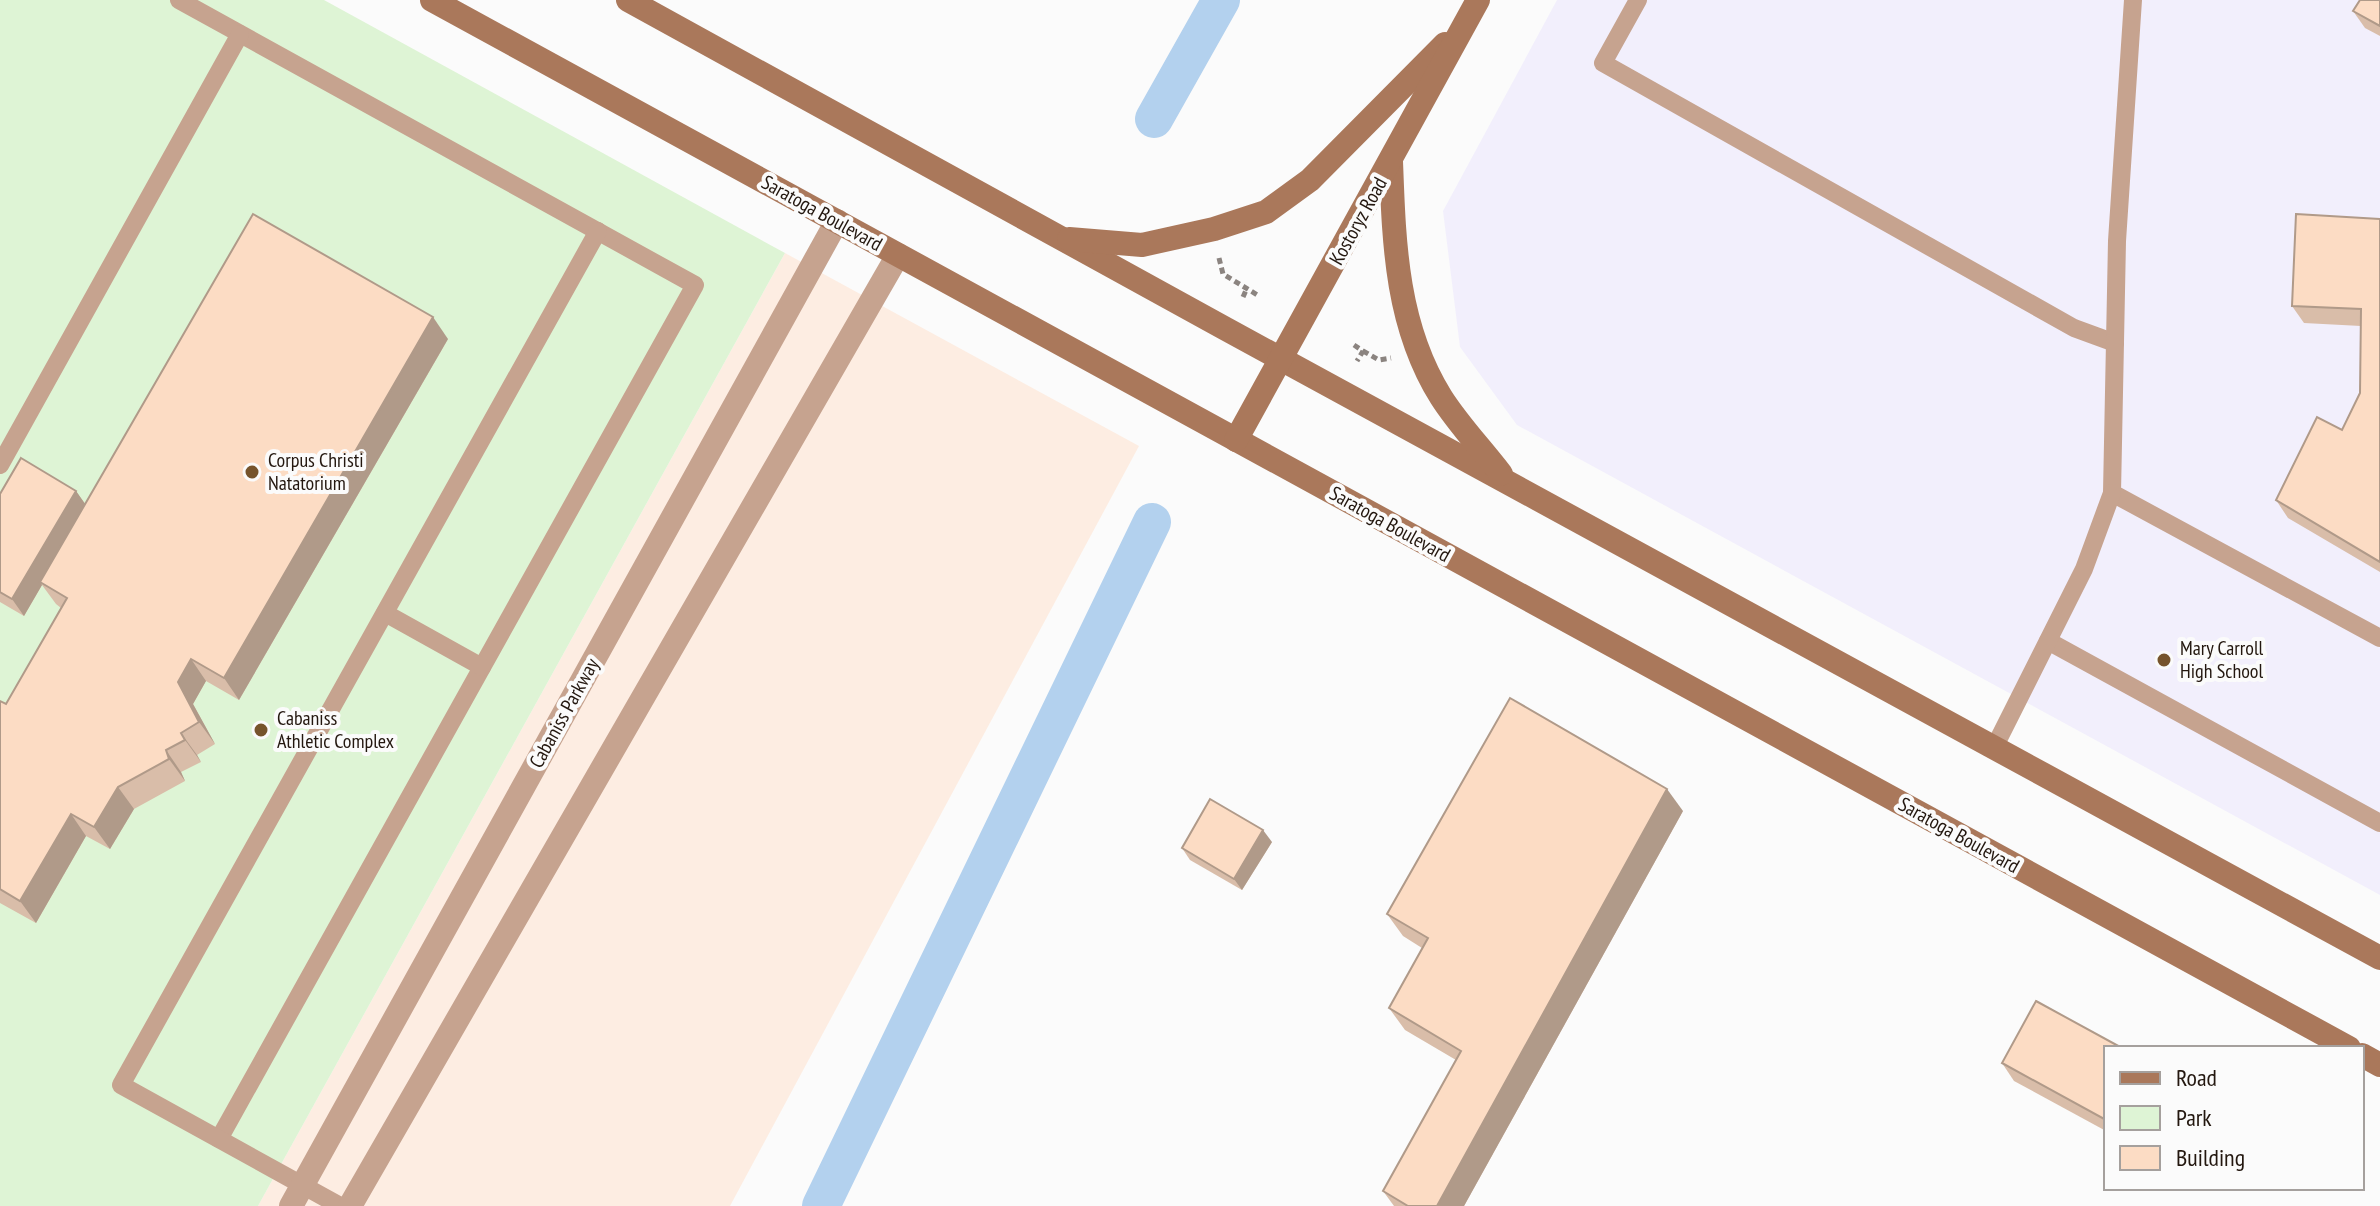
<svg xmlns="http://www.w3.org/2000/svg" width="2380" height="1206" font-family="'PT Sans Narrow',sans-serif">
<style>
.built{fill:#fdede2}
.education{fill:#f2effc}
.green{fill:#def4d5}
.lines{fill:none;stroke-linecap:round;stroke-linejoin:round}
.canal{stroke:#b3d1ee;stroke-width:38}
.path{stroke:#8b8480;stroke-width:5;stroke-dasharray:6 4;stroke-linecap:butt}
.service{stroke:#c6a38f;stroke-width:18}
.tertiary{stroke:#c6a38f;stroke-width:24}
.secondary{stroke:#aa785b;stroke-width:24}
.wall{fill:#d9bda9}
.shaded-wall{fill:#b09a89}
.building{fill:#fcdcc4;stroke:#b09a89;stroke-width:2}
.poi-dot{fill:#76542c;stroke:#fbfbfb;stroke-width:3}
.labels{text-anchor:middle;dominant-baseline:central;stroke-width:8;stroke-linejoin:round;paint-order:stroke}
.street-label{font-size:20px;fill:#23170f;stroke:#fbfbfb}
.poi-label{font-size:20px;fill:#23170f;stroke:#fbfbfb;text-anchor:start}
</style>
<rect width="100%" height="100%" fill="#fbfbfb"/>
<polygon class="built" points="785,253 1139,446 730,1206 258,1206"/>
<polygon class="education" points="1557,0 2380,0 2380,895 1517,425 1460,347 1443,211"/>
<polygon class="green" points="0,0 324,0 785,253 258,1206 0,1206"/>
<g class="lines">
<g class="canal">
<polyline points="1154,119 1221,0"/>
<polyline points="821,1206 1152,522"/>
</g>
<g class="path">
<polyline points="1219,258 1223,274 1259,296"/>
<polyline points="1243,297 1247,288"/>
<polyline points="1354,345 1363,351 1357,361"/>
<polyline points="1363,351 1379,360 1391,358"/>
</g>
<g class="service">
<polyline points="179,0 695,285 219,1139"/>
<polyline points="1638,0 1603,63 2074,328 2115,343"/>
<polyline points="2133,0 2117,241 2112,493 2380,638"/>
<polyline points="0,465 240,34"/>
<polyline points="385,613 482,667"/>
<polyline points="2048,641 2380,823"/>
<polyline points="1994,748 2084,569 2112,493"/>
<polyline points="340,1206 121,1085 598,231"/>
</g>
<g class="tertiary">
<polyline points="291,1206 837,221"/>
<polyline points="350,1206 898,255"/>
</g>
<g class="secondary">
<polyline points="432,0 2349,1048"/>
<polyline points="628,0 1226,329 2380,958"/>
<path d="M1391,161C1394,243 1396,325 1441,397C1458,424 1482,449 1501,474"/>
<polyline points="1069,239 1142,245 1214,229 1266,212 1310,180 1445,44"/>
<polyline points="1236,440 1478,0"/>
<polyline points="2362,1055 2380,1065"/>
</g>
</g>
<g class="wall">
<polygon points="2380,0 2380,36 2365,28 2353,11"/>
<polygon points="2380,219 2380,572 2288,518 2276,500 2342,430 2360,393 2361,326 2304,323 2292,306"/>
<polygon points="448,339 239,700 206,681 193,704 215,744 197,755 201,762 181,772 185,781 134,809 110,849 86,836 36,923 0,903 0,701 6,704 61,608 56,604 42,585 24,616 0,602 0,494 76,491 85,504"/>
<polygon points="1683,811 1464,1206 1394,1206 1383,1191 1456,1060 1405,1030 1389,1008 1422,948 1403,936 1387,914"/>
<polygon points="1272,842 1242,890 1190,860 1182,848"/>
<polygon points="2106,1048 2106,1131 2014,1081 2002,1063"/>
</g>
<g class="shaded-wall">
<polygon points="433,317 448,339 239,700 224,678"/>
<polygon points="76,491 88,508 40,582 42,585 24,616 12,599"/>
<polygon points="191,659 206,681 193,704 215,744 199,722 178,682"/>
<polygon points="181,733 197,755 201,762 185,740"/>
<polygon points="166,750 181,772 185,781 169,759"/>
<polygon points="118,787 134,809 110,849 94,827"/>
<polygon points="1667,789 1683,811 1464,1206 1437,1206"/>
<polygon points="71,814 86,836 36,923 20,901"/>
<polygon points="1263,830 1272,842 1242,890 1234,879"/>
</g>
<g class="building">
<polygon points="2360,0 2380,0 2380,26 2353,11"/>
<polygon points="253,214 433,317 224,678 191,659 178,682 199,722 181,733 185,740 166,750 169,759 118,787 94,827 71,814 20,901 0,889 0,701 6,704 67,598 40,582"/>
<polygon points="2296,214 2380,219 2380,562 2276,500 2317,417 2342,430 2360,393 2361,309 2292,306"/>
<polygon points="21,458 76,491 12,599 0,592 0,494"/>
<polygon points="1510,698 1667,789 1437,1206 1408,1206 1383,1191 1461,1051 1389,1008 1428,938 1387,914"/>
<polygon points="1210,799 1263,830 1234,879 1182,848"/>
<polygon points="2036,1001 2122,1048 2106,1048 2106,1120 2002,1063"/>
</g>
<g class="poi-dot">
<circle cx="252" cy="472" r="8"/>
<circle cx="2164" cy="660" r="8"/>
<circle cx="261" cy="730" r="8"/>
</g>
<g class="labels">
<g class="street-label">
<text transform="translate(822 213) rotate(29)">Saratoga Boulevard</text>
<text transform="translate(1358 221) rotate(-61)">Kostoryz Road</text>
<text transform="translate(1390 524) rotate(29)">Saratoga Boulevard</text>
<text transform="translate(564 713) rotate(-61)">Cabaniss Parkway</text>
<text transform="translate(1959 835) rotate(29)">Saratoga Boulevard</text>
</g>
<g class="poi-label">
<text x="268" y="460">Corpus Christi<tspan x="268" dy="23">Natatorium</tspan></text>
<text x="2180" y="648">Mary Carroll<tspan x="2180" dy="23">High School</tspan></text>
<text x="277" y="718">Cabaniss<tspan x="277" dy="23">Athletic Complex</tspan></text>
</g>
</g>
<rect x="2104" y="1046" width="260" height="144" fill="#fbfbfb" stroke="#a5a09d" stroke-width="2"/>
<rect x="2120" y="1072" width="40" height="12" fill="#aa785b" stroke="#a5a09d" stroke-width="2"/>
<text x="2176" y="1086" font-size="24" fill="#23170f">Road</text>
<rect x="2120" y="1106" width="40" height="24" fill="#def4d5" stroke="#a5a09d" stroke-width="2"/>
<text x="2176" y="1126" font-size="24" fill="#23170f">Park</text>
<rect x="2120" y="1146" width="40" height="24" fill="#fcdcc4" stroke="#a5a09d" stroke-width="2"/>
<text x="2176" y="1166" font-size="24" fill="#23170f">Building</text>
</svg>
